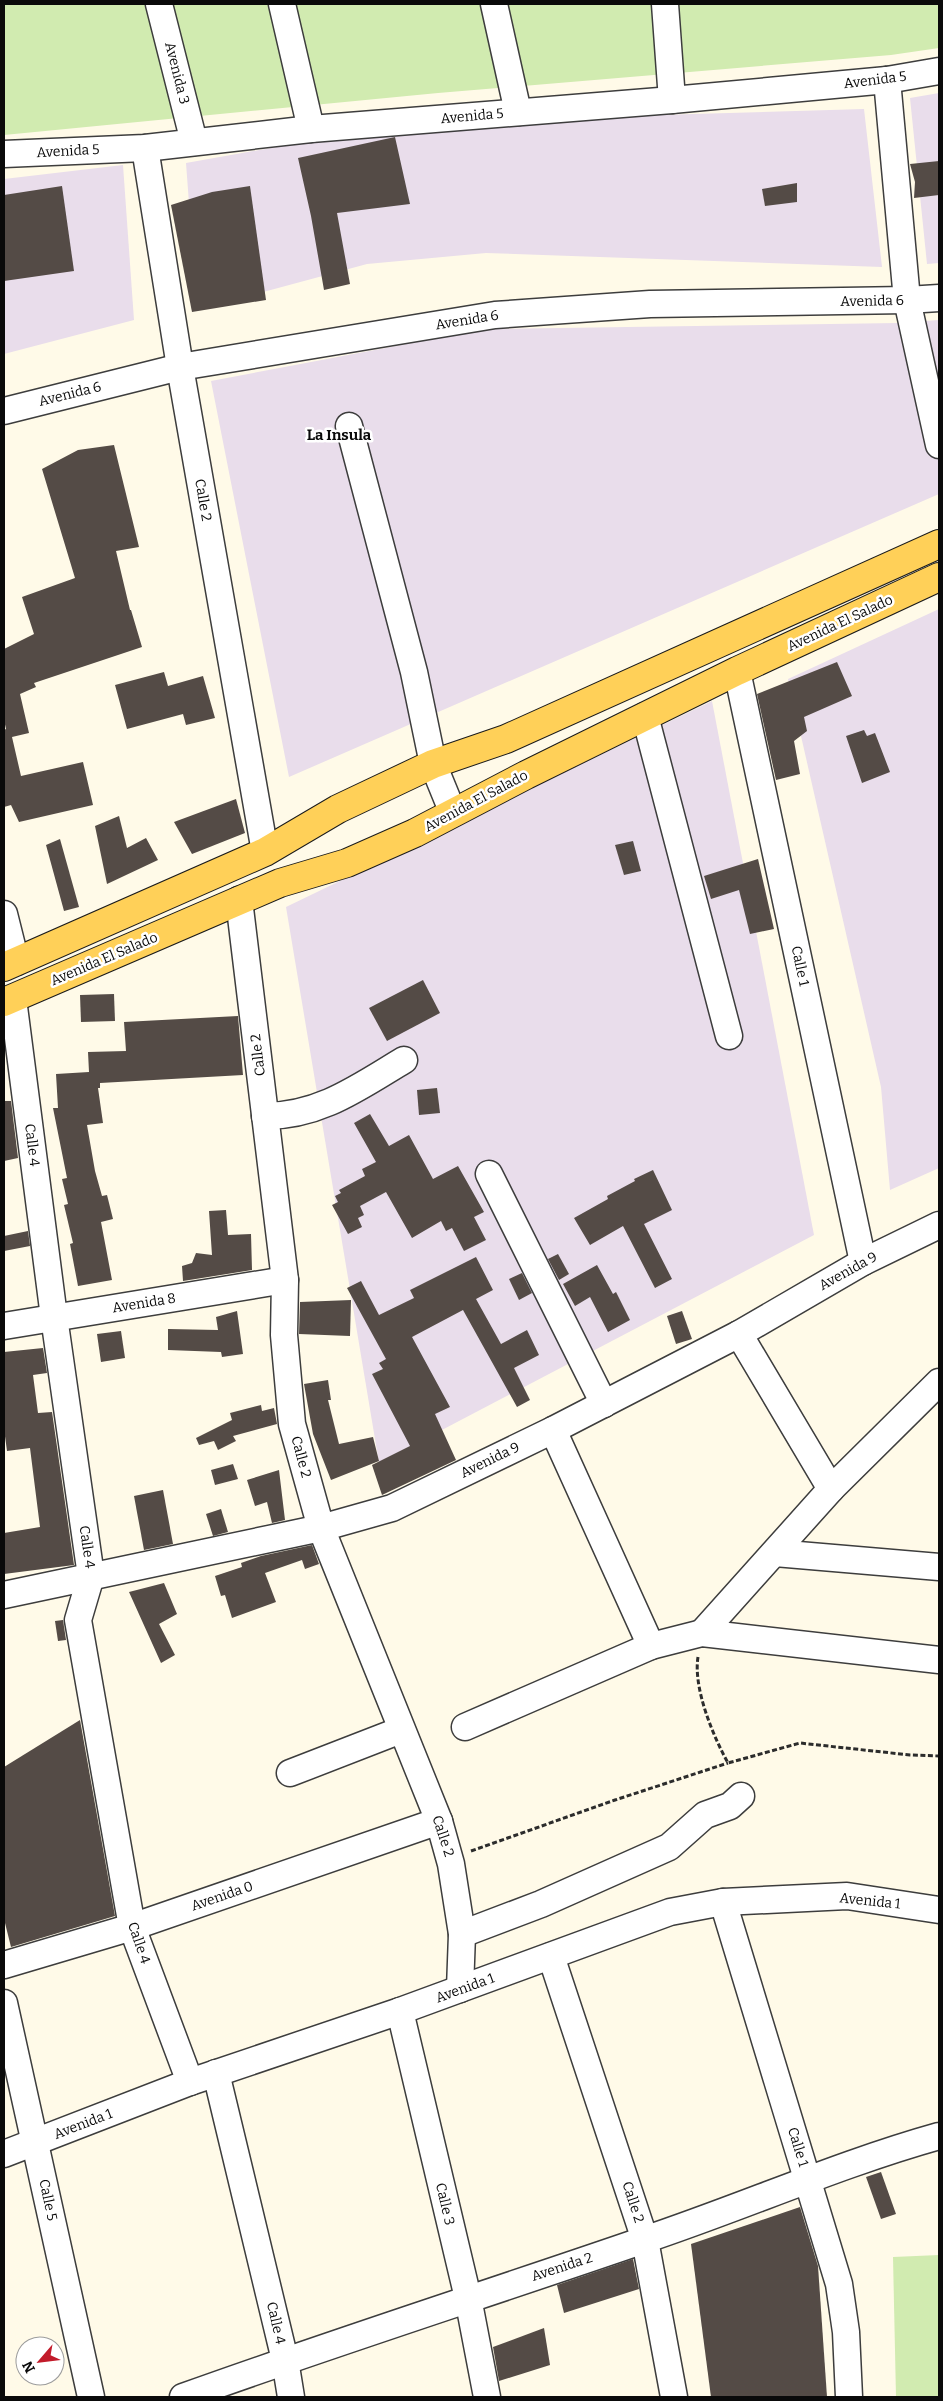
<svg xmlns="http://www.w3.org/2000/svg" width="943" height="2401" font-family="Bitter,serif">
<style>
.industrial{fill:#e9ddeb}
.green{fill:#d1ebb0}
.building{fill:#544b46}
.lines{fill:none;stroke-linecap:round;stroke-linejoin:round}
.minor-casing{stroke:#3d3d3d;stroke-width:29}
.major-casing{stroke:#1b1b1b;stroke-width:30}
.path{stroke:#2c2c2c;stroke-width:3;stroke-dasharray:5 2.5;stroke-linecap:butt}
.minor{stroke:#fff;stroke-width:26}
.major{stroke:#ffd058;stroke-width:28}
.labels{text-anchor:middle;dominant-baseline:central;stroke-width:5;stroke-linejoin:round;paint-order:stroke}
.street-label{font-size:14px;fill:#0a0a0a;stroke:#fff}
.neighbourhood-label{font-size:15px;font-weight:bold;fill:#0a0a0a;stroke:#fff}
</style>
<rect width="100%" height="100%" fill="#fffae8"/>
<g class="industrial">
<polygon points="939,93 939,263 927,264 910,98"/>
<polygon points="864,109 882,267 486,253 367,264 197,310 186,163 416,122"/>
<polygon points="123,165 134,320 4,354 4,179"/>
<polygon points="939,320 939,494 289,777 211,381 486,329 898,323"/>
<polygon points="939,609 939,1168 890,1190 881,1087 788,679"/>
<polygon points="712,701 814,1235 379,1463 286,907"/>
</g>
<g class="green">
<polygon points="4,4 939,4 939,48 891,55 438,93 4,135"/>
<polygon points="939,2255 939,2397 896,2397 893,2257"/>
</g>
<g class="building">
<polygon points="395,137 410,204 337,213 350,284 324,290 311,216 298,158"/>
<polygon points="939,161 939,195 914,198 915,182 910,164"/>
<polygon points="797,183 797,202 765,206 762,189"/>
<polygon points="62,186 74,271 4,281 4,195"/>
<polygon points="250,186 266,300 192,312 171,205 212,192"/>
<polygon points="114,445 139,547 116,551 130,610 131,610 142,647 34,683 36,687 20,694 29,733 12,737 21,776 83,762 93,805 19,822 11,805 4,807 4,730 6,729 4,720 4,649 34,634 22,597 75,578 42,469 78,450"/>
<polygon points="837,662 852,696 804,717 807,731 794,741 800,774 776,780 757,694"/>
<polygon points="164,672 168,686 203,676 215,718 186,725 183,714 127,729 115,685"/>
<polygon points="864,730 867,736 875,733 890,772 862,783 846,736"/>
<polygon points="236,799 245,833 192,854 174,822"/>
<polygon points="119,816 127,848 146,838 158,860 107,884 95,826"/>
<polygon points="60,839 79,907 64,911 46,845"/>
<polygon points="633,841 641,871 624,875 615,845"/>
<polygon points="758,859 774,929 750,934 739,890 711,899 704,876"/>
<polygon points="423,980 440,1013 387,1041 369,1008"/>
<polygon points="114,994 115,1021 81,1022 80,995"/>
<polygon points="238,1016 243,1075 100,1083 100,1088 98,1088 103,1123 87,1125 95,1171 102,1196 107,1195 113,1219 101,1222 112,1280 78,1286 70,1244 73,1243 64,1205 68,1204 62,1179 67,1178 53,1108 58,1108 56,1074 89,1072 88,1052 126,1051 124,1022"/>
<polygon points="437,1088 440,1113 419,1115 417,1090"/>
<polygon points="4,1101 11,1101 18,1158 4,1161"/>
<polygon points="370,1114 389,1146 409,1135 433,1179 458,1166 484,1212 474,1217 486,1240 464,1251 452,1228 446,1231 441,1221 412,1238 386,1192 360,1206 364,1215 358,1218 362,1227 348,1234 332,1205 338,1202 335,1196 341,1193 339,1190 365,1176 362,1169 376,1162 354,1123"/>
<polygon points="653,1170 672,1210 644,1224 672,1279 655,1288 623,1226 590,1245 574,1218 608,1199 607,1196 635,1181 634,1179"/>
<polygon points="226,1210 228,1235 251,1234 252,1270 183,1281 182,1266 192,1263 196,1253 212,1255 209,1211"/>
<polygon points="28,1231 30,1246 4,1251 4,1236"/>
<polygon points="558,1254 569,1274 559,1280 548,1259"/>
<polygon points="476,1257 493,1290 476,1299 501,1344 527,1330 539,1355 514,1368 530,1400 517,1407 463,1310 412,1337 450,1407 435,1414 456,1460 382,1495 372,1465 410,1446 372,1374 383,1369 379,1363 386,1359 347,1288 361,1281 379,1315 414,1298 410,1290"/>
<polygon points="597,1265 613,1294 616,1292 630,1320 608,1332 590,1297 575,1306 563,1284"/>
<polygon points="522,1273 532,1293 519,1300 509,1279"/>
<polygon points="351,1300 350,1336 299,1334 300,1302"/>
<polygon points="237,1311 243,1354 222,1357 221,1352 168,1350 168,1329 218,1330 216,1317"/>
<polygon points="682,1311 692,1339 676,1344 667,1316"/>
<polygon points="121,1331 125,1358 101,1362 97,1334"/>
<polygon points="43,1348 47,1373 33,1375 38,1413 52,1412 74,1565 4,1574 4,1533 40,1527 30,1448 7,1451 4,1429 4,1352"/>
<polygon points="328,1380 331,1400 328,1400 339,1444 373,1437 379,1461 331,1480 313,1434 304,1384"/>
<polygon points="261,1405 262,1411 274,1408 277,1424 233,1436 236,1441 218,1450 214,1441 199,1445 196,1438 232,1420 230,1413"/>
<polygon points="233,1464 238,1479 215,1485 211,1470"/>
<polygon points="279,1470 285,1520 272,1523 267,1502 255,1506 247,1480"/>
<polygon points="163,1490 173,1544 144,1550 134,1496"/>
<polygon points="221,1509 228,1532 213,1536 206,1514"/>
<polygon points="312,1545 319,1564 305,1569 302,1560 265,1573 276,1602 232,1618 225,1595 221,1596 215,1576 242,1567 241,1563 261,1556"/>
<polygon points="164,1583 177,1614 159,1624 175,1655 161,1663 129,1592"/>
<polygon points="63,1620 66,1640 58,1641 55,1621"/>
<polygon points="80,1720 115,1916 11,1947 4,1919 4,1767"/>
<polygon points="881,2172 896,2214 881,2219 866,2177"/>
<polygon points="800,2207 818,2266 827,2397 711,2397 691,2244"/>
<polygon points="633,2259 639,2289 564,2313 557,2285"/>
<polygon points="544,2328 550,2365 499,2381 493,2347"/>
</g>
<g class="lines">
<defs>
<g id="minor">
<polyline points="159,4 194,142"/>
<polyline points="282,4 311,129"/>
<polyline points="494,4 518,112"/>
<polyline points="665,4 672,100"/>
<polyline points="887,80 907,300 939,445"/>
<polyline points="145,148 180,367 265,852"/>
<polyline points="4,154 145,148 311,129 672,100 887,80 939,71"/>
<polyline points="4,411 180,367 495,315 650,304 907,300 939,298"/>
<polyline points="349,426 414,672 433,764 453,813"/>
<polyline points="737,671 863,1262"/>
<polyline points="645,716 729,1036"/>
<polyline points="239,900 285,1280 284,1335 292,1424 321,1528 439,1821 451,1864 462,1934 460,1989"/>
<polyline points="4,914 16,962"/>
<polyline points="13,999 54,1317 91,1576 78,1620 132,1927 190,2082"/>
<path d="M265,1116C320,1116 359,1087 404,1060"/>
<polyline points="489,1174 604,1404"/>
<polyline points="4,1326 285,1280"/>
<polyline points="739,1334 831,1489"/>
<polyline points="553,1430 651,1646"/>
<polyline points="775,1553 939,1567"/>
<polyline points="4,1595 321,1528 392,1508 553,1430 739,1334 863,1262 939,1225"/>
<polyline points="702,1633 831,1489 939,1382"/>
<polyline points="465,1727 651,1646 702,1633 939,1660"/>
<polyline points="290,1773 401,1730"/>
<polyline points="723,1902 839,2284 846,2332 849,2397"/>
<polyline points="462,1934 541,1904 669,1847 705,1815 730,1806 741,1796"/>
<polyline points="551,1956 645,2240 674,2397"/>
<polyline points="4,1965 132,1927 439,1821"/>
<polyline points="4,2003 91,2397"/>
<polyline points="400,2011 468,2298 487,2397"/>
<polyline points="216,2073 285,2360 291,2397"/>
<polyline points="4,2154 190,2082 400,2011 670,1912 723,1902 847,1896 939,1910"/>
<path d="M183,2397C336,2342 490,2293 644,2240C743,2207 839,2164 939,2136"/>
</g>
<g id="major">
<polyline points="4,967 265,852 338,809 433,764 506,739 939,544"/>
<polyline points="4,1002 280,883 347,863 415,833 526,775 737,671 939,577"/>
</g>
</defs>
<use href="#minor" class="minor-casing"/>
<use href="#major" class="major-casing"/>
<g class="path">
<path d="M698,1657C693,1688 713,1736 728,1763L800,1743L910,1755L939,1756"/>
<polyline points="471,1851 615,1800 728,1763"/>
</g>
<use href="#minor" class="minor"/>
<use href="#major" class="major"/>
</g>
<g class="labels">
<g class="street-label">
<text transform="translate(177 73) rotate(76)">Avenida 3</text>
<text transform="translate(875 80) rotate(-7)">Avenida 5</text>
<text transform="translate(472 116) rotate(-5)">Avenida 5</text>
<text transform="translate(68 151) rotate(-3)">Avenida 5</text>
<text transform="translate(872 301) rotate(-1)">Avenida 6</text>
<text transform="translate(467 320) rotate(-9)">Avenida 6</text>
<text transform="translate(70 394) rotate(-14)">Avenida 6</text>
<text transform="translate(203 500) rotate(80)">Calle 2</text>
<text transform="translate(840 623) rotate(-25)">Avenida El Salado</text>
<text transform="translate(476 801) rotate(-28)">Avenida El Salado</text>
<text transform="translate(104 959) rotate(-23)">Avenida El Salado</text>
<text transform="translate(800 966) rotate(78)">Calle 1</text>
<text transform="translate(258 1055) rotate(-97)">Calle 2</text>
<text transform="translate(32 1145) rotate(83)">Calle 4</text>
<text transform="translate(848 1271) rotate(-29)">Avenida 9</text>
<text transform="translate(144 1303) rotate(-9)">Avenida 8</text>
<text transform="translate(301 1457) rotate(75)">Calle 2</text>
<text transform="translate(490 1460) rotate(-26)">Avenida 9</text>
<text transform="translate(87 1547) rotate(82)">Calle 4</text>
<text transform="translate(443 1836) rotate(72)">Calle 2</text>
<text transform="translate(222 1896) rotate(-19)">Avenida 0</text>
<text transform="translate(870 1901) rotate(6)">Avenida 1</text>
<text transform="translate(139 1943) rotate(71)">Calle 4</text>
<text transform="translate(465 1988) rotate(-20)">Avenida 1</text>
<text transform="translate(83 2124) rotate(-21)">Avenida 1</text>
<text transform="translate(798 2147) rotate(73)">Calle 1</text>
<text transform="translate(48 2200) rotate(78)">Calle 5</text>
<text transform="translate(633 2202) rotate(72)">Calle 2</text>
<text transform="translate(445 2204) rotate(77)">Calle 3</text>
<text transform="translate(562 2267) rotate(-18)">Avenida 2</text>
<text transform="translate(276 2323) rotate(77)">Calle 4</text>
</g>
<g class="neighbourhood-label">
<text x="339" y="435">La Insula</text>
</g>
</g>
<rect width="943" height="2401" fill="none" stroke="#0a0a0a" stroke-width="10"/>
<g transform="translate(40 2361) rotate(242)"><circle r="24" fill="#ffffff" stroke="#9d9d9d"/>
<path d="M0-4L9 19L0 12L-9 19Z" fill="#c21b2a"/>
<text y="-8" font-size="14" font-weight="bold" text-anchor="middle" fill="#0a0a0a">N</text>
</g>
</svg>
